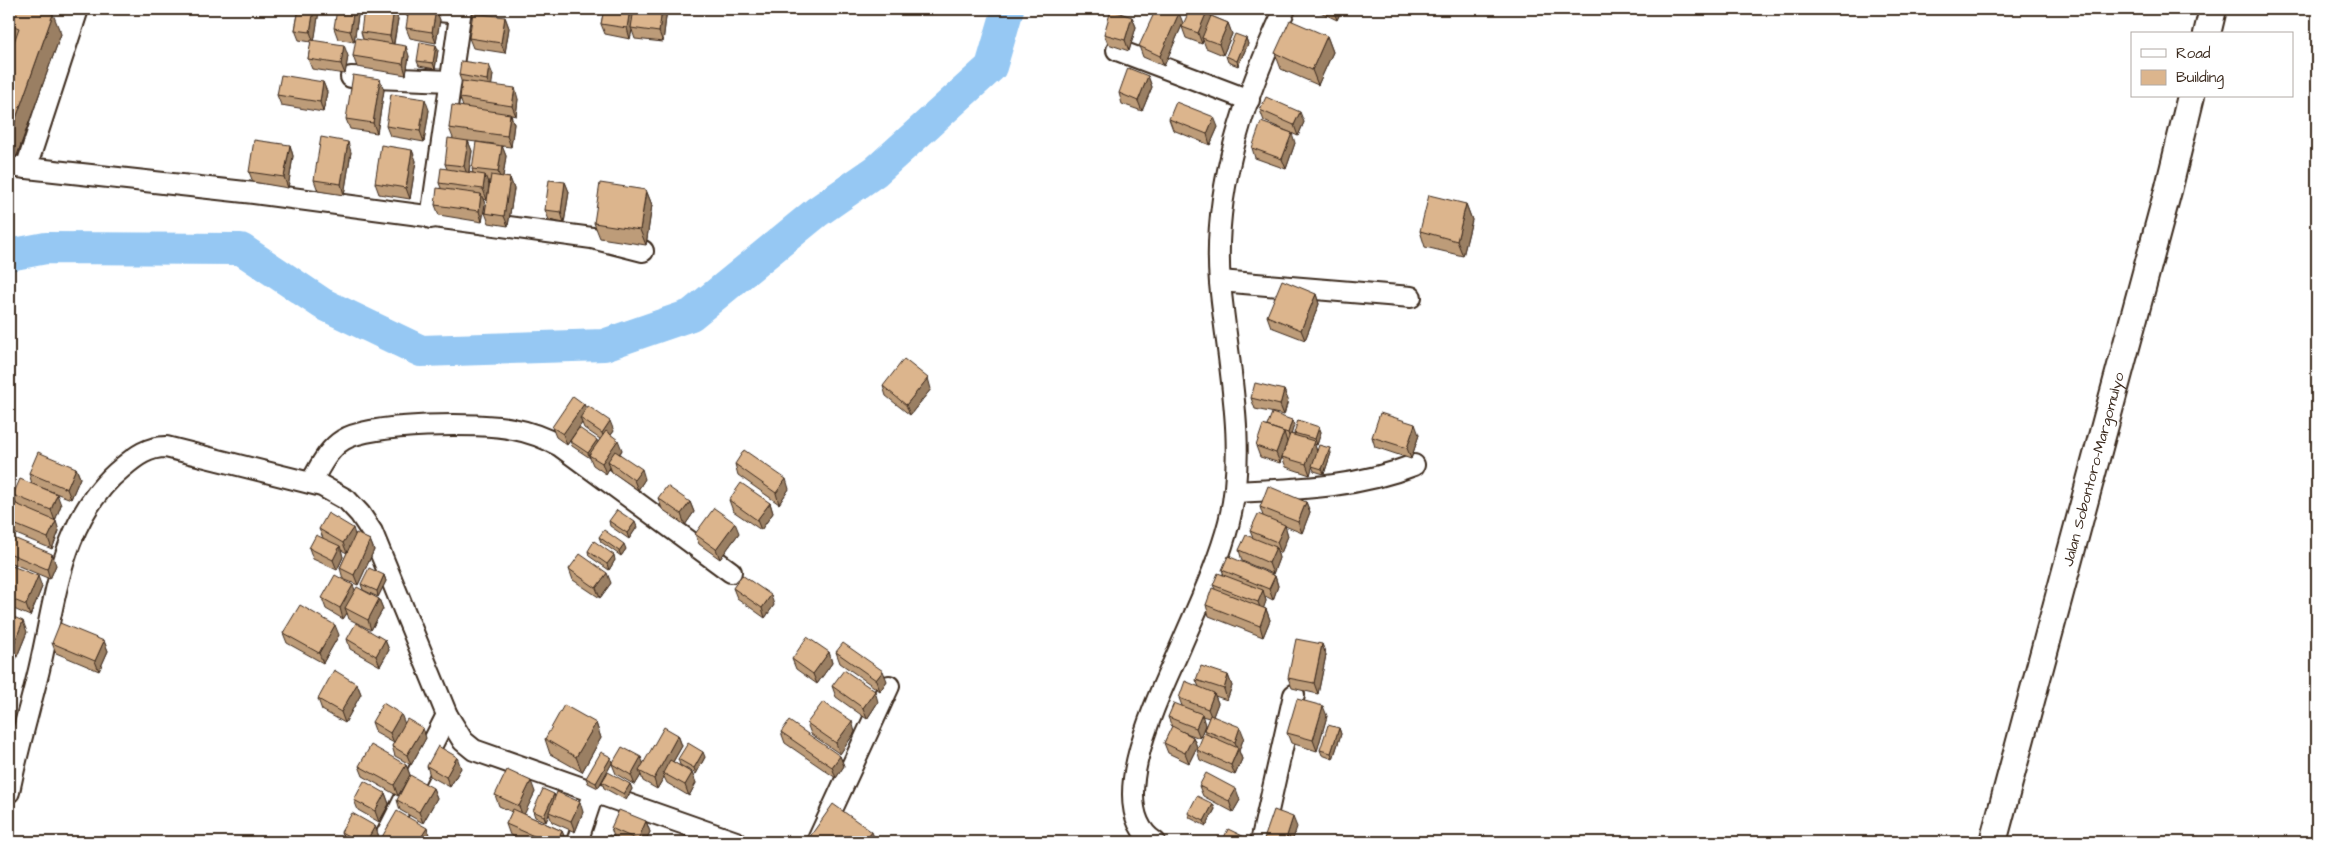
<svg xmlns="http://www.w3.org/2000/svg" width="2326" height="851" font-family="'Architects Daughter',sans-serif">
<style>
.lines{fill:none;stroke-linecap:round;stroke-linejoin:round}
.river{stroke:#96c8f3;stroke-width:32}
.minor-casing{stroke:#3b2a1e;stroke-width:24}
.tertiary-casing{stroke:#3b2a1e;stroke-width:30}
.minor{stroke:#fff;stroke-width:20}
.tertiary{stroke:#fff;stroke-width:26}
.wall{fill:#bd9c79;stroke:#3b2a1e;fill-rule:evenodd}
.shaded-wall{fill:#9a7f63;stroke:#3b2a1e}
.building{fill:#dcb58d;stroke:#3b2a1e}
.labels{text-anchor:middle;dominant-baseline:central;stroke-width:4.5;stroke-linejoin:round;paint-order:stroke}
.street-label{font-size:15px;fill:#3b2a1e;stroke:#fff}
</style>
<rect width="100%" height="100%" fill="#fff"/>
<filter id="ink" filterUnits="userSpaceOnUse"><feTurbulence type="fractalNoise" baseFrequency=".02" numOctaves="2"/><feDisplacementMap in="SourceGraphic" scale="10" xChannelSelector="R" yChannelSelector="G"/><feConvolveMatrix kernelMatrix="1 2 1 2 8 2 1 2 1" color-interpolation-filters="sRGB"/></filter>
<g filter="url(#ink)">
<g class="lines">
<polyline class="river" points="9,255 46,248 241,249 323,304 421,351 604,345 691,315 817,212 876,171 991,67 1008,9"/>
<defs>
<g id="minor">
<polyline points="37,9 73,24"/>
<polyline points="416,9 460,13"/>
<polyline points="1117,50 1249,100"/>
<polyline points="351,77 450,81"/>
<polyline points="9,166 254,193 592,238 643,251"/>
<polyline points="26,168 78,9"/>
<polyline points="431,218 461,9"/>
<polyline points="1220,281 1411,297"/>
<path d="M311,482C320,467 328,449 343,440C369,423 482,422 513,429C530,432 545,438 560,446L731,572"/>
<path d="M1235,492C1297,489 1356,488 1414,465"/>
<path d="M9,792C17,751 29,711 39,670C56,598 61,517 123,467C136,456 148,447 166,447L322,486L347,500L360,514L372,532L447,715L463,741L474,750L736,842"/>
<polyline points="387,834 447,715"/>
<polyline points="577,842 594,791"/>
<polyline points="817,842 889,686"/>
<path d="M1155,842C1101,808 1161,692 1180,648C1197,608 1218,565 1229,522C1248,446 1227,359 1220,283C1212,188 1246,93 1285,9"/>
<polyline points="1261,842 1294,695"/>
</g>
<g id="tertiary">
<polyline points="2207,34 2213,9"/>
<path id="s1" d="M1993,842L2169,187L2191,96"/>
</g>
</defs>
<use href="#minor" class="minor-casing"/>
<use href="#tertiary" class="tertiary-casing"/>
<use href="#minor" class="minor"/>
<use href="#tertiary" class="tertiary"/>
</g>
<g class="wall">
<polygon points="9,9 61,34 16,158 9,155 9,56 13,43 9,41"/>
<polygon points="91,9 112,9 110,14"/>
<polygon points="299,9 318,9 319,11 314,41 348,56 345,74 312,69 308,59 311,42 299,40 295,30"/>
<polygon points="394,9 398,19 394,44 409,56 406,75 357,67 353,56 363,39 361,32"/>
<polygon points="604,9 667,9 663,42 635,39 632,30 630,39 605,34 601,24"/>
<polygon points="1208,9 1211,16 1228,23 1232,34 1223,55 1206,48 1203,40 1202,44 1186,38 1182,27"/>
<polygon points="1314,9 1342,9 1337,20"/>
<polygon points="436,10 440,20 436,43 410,38 406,28"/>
<polygon points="358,16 354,42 338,39 334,28"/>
<polygon points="505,17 509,28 505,53 473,48 469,38"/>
<polygon points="1132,17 1136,27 1129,51 1108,44 1104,34"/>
<polygon points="1183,23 1164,66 1143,57 1139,46"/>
<polygon points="1327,36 1333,52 1318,85 1281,69 1275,53"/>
<polygon points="1246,38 1248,44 1238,66 1228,62 1226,56"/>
<polygon points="436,45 438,50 435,69 419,66 417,61"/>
<path d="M459,75H493L491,85L518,99L516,116L511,115L514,124L511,147L502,146L506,156L503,177L510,178L514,189L508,226L489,223L485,213L490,181H488L489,185L487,200L483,199L485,204L482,222L439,215L435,205L441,188L439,183L447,169L445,164L453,138L449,128L463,107L460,98L462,83ZM468,141L494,144L472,169L473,173L469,172L472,151Z"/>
<polygon points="1148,76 1152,87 1142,111 1122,104 1119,93"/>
<polygon points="323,82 327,92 323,112 281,105 277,95"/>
<polygon points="384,90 377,133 350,129 346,119"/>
<polygon points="429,110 424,142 390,136 386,126"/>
<polygon points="1260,110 1304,122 1298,136 1264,121"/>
<polygon points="1169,119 1218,127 1210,145 1173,130"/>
<polygon points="1295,143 1286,169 1255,158 1252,148"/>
<polygon points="290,145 293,156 288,188 253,182 249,172"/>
<polygon points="412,150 416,161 410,199 379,194 375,183"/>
<polygon points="351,152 344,195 318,191 314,180"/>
<polygon points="565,182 569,192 564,223 549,220 545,210"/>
<polygon points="646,190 652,205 646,245 600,238 594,223"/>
<polygon points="1466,204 1472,220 1463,256 1425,247 1420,231"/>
<polygon points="1316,294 1319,304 1305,340 1271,327 1267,316"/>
<polygon points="883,386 931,389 910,415 886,396"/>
<polygon points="1284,390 1288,400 1284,415 1255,409 1251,398"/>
<polygon points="584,404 586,409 614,431 611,435 622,450 620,454 645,479 638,490 612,472 610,467 606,474 593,465 590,458 572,446 570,441 598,443 600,439 584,428 582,423 567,445 556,437 552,427"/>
<polygon points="1294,425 1291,434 1295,435 1294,433 1319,427 1321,432 1317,445 1314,444 1317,451 1331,453 1324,474 1314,471 1312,466 1310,475 1286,467 1282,457 1280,463 1260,457 1256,446 1267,426"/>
<polygon points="1419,435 1411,459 1375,447 1372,437"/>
<polygon points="735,464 789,489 779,504 738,475"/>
<polygon points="76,468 80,478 71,499 32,484 29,473"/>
<polygon points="13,495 61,505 55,520 59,531 52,549 9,531 9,501 17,505"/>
<polygon points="658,498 690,502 694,512 685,525 662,509"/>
<polygon points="729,500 770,503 773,513 761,530 733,511"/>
<polygon points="1306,502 1310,512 1302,533 1285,526 1288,536 1281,553 1277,551 1279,558 1273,574 1242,561 1239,550 1253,538 1250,531 1263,516 1260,507"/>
<polygon points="609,521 637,527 629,539 610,526"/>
<polygon points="319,529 355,534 370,540 374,550 358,585 343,579 340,568 347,553 341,550 343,557 337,570 313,559 309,548 323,538"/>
<polygon points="739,533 720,559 699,544 695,534"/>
<polygon points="9,536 56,565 50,579 9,562"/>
<polygon points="599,537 626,549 621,556 601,542"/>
<polygon points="588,551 615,560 609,570 589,556"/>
<polygon points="569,569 611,583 600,598 573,580"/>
<polygon points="1222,570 1275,576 1278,586 1273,600 1265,596 1266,601 1263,608 1266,609 1270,620 1263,637 1209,616 1206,605 1215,589 1213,585 1224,575"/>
<polygon points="9,574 42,587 30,616 9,607"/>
<polygon points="384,575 386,581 378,597 363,590 361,584"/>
<polygon points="733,588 774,605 765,618 737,598"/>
<polygon points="322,598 379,599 383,609 371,630 349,619 347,613 343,619 326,609"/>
<polygon points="9,615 27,632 16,659 9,656"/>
<polygon points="283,633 339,635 323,663 287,643"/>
<polygon points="347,639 385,640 389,650 380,666 350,649"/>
<polygon points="104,641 108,651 99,671 56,653 52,643"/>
<polygon points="1322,644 1326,655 1318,694 1292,688 1288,678"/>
<polygon points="829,652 832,663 817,684 796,669 792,659"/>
<polygon points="836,652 887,681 880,691 840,663"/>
<polygon points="1228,675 1232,686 1227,700 1215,696 1218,703 1213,716 1244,737 1239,751 1242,759 1235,775 1200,760 1197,750 1206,734 1204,730 1209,718 1202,716 1205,725 1200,738 1183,732 1193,737 1197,747 1189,763 1168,753 1164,743 1172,727 1168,717 1182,706 1179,698 1199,687 1196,680"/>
<polygon points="357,684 361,694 345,723 322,710 318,699"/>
<polygon points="832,686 878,702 867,719 836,697"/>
<polygon points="1327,716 1317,751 1291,743 1287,733"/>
<polygon points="372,722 405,723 426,738 411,765 395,756 392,746 394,743 376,733"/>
<polygon points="596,723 601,738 582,772 550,754 545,739"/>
<polygon points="807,723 855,732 840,754 811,734"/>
<polygon points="1339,728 1341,734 1333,759 1322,755 1320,750"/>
<polygon points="781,732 840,756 844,766 836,778 785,743"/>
<polygon points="678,735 682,746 673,762 692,773 696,783 689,796 667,783 664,777 657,789 643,781 641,775 635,785 616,774 612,764 643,763"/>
<polygon points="611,757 612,763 598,788 588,783 586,778"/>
<polygon points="705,757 696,774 680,765 678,759"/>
<polygon points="406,765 410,775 398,796 363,776 359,766"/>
<polygon points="427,766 461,768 450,787 430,776"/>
<polygon points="602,782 630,784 632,789 626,800 604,788"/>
<polygon points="1199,786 1240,800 1233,812 1203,796"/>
<polygon points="433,788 437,798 423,823 400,810 397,800"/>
<polygon points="535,792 524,814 562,831 566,841 565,842 528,842 510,835 506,824 512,812 499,806 495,795"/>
<polygon points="385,793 389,804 379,822 358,810 354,800"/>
<polygon points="554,794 555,797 583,812 575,832 552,822 549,814 546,822 535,817 533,811"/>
<polygon points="1213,804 1215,809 1206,826 1190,818 1188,813"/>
<polygon points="646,821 650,832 645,842 606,842 614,837 611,828"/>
<polygon points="375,826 379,837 376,842 344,842 341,832"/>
<polygon points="382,837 430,838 428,842 384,842"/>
<polygon points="809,838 876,842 811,842"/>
</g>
<g class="shaded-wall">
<polygon points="108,9 112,9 110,14"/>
<polygon points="314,9 318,9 319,11 314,43 310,32"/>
<polygon points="354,9 356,9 358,16 354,42 350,31"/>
<polygon points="394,9 398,19 393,47 390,36"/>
<polygon points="630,9 636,9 631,28 632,30 630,39 627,28"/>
<polygon points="662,9 667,9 663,42 659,32"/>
<polygon points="1208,9 1212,19 1202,38 1203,40 1202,44 1198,33"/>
<polygon points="1333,9 1342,9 1337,20"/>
<polygon points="436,10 440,20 436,43 432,32"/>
<polygon points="1179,13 1183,23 1164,66 1160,56"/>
<polygon points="53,14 61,34 16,158 9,138"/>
<polygon points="505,17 509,28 505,53 501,43"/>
<polygon points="1132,17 1136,27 1129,51 1125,40"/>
<polygon points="1228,23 1232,34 1223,55 1219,44"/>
<polygon points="1327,36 1333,52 1318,85 1312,70"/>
<polygon points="1246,38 1248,44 1238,66 1237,61"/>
<polygon points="344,45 348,56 345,74 341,64"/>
<polygon points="436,45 438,50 435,69 433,63"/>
<polygon points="406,46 409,56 406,75 403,64"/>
<polygon points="489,65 493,75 491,90 487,80"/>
<polygon points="1148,76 1152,87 1142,111 1138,101"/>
<polygon points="380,79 384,90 377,133 373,123"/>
<polygon points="323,82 327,92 323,112 320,102"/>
<polygon points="515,88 518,99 516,116 512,106"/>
<polygon points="425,99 429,110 424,142 420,131"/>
<polygon points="1300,112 1304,122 1298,136 1294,125"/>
<polygon points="510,114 514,124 511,147 507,136"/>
<polygon points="1214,117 1218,127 1210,145 1207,134"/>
<polygon points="1292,133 1295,143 1286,169 1282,159"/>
<polygon points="468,141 472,151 468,177 464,166"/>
<polygon points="348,142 351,152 344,195 341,184"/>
<polygon points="290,145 293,156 288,188 284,177"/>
<polygon points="502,146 506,156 502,183 498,172"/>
<polygon points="412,150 416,161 410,199 406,188"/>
<polygon points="485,175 489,185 487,200 483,189"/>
<polygon points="510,178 514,189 508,226 504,216"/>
<polygon points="565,182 569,192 564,223 561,212"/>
<polygon points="646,190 652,205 646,245 640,230"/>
<polygon points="481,194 485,204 482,222 479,211"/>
<polygon points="1466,204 1472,220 1463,256 1457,241"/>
<polygon points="1316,294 1319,304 1305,340 1301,330"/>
<polygon points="928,378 931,389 910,415 906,405"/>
<polygon points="1284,390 1288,400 1284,415 1280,405"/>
<polygon points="584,404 588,414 580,418 582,423 567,445 563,434"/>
<polygon points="1292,420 1294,425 1290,439 1288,433"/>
<polygon points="610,421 614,431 605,443 602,433"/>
<polygon points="1415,424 1419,435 1411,459 1407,448"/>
<polygon points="1319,427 1321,432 1317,445 1315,439"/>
<polygon points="1284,432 1287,442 1280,463 1276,453"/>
<polygon points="597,440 598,446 589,455 590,458 588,453"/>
<polygon points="618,440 622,450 612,464 608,461 610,467 606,474 602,463"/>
<polygon points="1314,441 1317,452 1310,475 1306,464"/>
<polygon points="1330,448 1331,453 1324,474 1322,469"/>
<polygon points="76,468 80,478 71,499 67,489"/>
<polygon points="642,469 645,479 638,490 634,480"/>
<polygon points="786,479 789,489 779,504 776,493"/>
<polygon points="57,494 61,505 55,521 51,510"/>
<polygon points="690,502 694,512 685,525 681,514"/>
<polygon points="1306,502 1310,512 1302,533 1298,522"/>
<polygon points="770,503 773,513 761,530 757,520"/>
<polygon points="56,521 59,531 52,549 48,538"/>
<polygon points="635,522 637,527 629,539 627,533"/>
<polygon points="735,523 739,533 720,559 716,549"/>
<polygon points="1285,525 1288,536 1281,553 1277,542"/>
<polygon points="353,528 356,538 347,553 343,543"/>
<polygon points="370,540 374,550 358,585 354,575"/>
<polygon points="624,544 626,549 621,556 619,551"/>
<polygon points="340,546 343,557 337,570 333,560"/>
<polygon points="1276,547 1279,558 1273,574 1269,563"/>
<polygon points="52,554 56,565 50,579 47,569"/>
<polygon points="614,555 615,560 609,570 607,564"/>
<polygon points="607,573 611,583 600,598 596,588"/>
<polygon points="384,575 386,581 378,597 377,591"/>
<polygon points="38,576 42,587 30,616 26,605"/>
<polygon points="1275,576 1278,586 1273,600 1269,589"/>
<polygon points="353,585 357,595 345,608 347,613 343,619 340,608"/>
<polygon points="1263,590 1266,601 1262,613 1258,602"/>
<polygon points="771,595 774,605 765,618 762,608"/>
<polygon points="379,599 383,609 371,630 368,620"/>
<polygon points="1266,609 1270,620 1263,637 1260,626"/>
<polygon points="23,621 27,632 16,659 12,649"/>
<polygon points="335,625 339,635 323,663 319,653"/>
<polygon points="385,640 389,650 380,666 376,656"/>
<polygon points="104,641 108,651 99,671 95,661"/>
<polygon points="1322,644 1326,655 1318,694 1314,683"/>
<polygon points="829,652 832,663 817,684 813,674"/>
<polygon points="12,659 15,670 10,683 9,680 9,666"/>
<polygon points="883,671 887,681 880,691 876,680"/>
<polygon points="1228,675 1232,686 1227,700 1224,689"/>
<polygon points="357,684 361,694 345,723 341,712"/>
<polygon points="875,691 878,702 867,719 863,708"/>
<polygon points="1214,693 1218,703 1212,719 1208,709"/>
<polygon points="1323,706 1327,716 1317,751 1313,740"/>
<polygon points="401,714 405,724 394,743 390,733"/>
<polygon points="1202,714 1205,725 1200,738 1196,728"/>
<polygon points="852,721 855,732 840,754 836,743"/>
<polygon points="596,723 601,738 582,772 576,757"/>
<polygon points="1240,727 1244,737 1239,751 1242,759 1235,775 1231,765 1238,750 1235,742"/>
<polygon points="423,728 426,738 411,765 407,755"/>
<polygon points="1339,728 1341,734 1333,759 1331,753"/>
<polygon points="678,735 682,746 666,774 663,773 664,777 657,789 654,779"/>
<polygon points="1193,737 1197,747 1189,763 1185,753"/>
<polygon points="703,752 705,757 696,774 694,768"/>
<polygon points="840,756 844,766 836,778 832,767"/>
<polygon points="457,757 461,768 450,787 446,777"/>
<polygon points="611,757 612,763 598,788 596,783"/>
<polygon points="641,757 645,768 639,771 641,775 635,785 631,775"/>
<polygon points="406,765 410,775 398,796 394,785"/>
<polygon points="692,773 696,783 689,796 685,785"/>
<polygon points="531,781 535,792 523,817 519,806"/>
<polygon points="630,784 632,789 626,800 624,794"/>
<polygon points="433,788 437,798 423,823 419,812"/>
<polygon points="1236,789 1240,800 1233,812 1229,801"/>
<polygon points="385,793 389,804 379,822 375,811"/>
<polygon points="554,794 556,799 549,812 549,814 546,822 544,816"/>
<polygon points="580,802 583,812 575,832 571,821"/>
<polygon points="1213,804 1215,809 1206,826 1204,821"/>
<polygon points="1293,817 1297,827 1292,842 1285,842"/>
<polygon points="646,821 650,832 645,842 638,842 638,840"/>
<polygon points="375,826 379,837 376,842 366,842"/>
<polygon points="427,828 430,838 428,842 418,842"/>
<polygon points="562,831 566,841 565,842 557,842"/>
<polygon points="872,832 876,842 864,842"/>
</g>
<g class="building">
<polygon points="9,9 38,9 53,14 9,138 9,56 19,28 9,24"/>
<polygon points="299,9 314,9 310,32 295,30"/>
<polygon points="337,9 354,9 350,31 334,28"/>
<polygon points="364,9 394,9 390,36 361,32"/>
<polygon points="409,9 429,9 436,10 432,32 406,28"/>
<polygon points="604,9 630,9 627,28 601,24"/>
<polygon points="634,9 662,9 659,32 631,28"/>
<polygon points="1156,9 1170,9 1179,13 1160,56 1139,46"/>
<polygon points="1190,9 1208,9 1198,33 1182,27"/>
<polygon points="1111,10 1132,17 1125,40 1104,34"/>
<polygon points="473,13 505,17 501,43 469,38"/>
<polygon points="1211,16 1228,23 1219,44 1202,38"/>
<polygon points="1290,20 1327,36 1312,70 1275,53"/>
<polygon points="1235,34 1246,38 1237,61 1226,56"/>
<polygon points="356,38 406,46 403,64 353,56"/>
<polygon points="311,40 344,45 341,64 308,59"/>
<polygon points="420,42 436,45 433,63 417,61"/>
<polygon points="461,61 489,65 487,80 459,75"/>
<polygon points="1128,68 1148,76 1138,101 1119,93"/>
<polygon points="281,75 323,82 320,102 277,95"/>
<polygon points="353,75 380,79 373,123 346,119"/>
<polygon points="462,81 515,88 512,106 460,98"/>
<polygon points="391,94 425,99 420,131 386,126"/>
<polygon points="1266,97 1300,112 1294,125 1260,110"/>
<polygon points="1176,102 1214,117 1207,134 1169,119"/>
<polygon points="452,105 510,114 507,136 449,128"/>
<polygon points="1261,122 1292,133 1282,159 1252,148"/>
<polygon points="321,137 348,142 341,184 314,180"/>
<polygon points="448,138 468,141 464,166 445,164"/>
<polygon points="254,140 290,145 284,177 249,172"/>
<polygon points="476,142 502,146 498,172 472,169"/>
<polygon points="381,145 412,150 406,188 375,183"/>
<polygon points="441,168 485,175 483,189 439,183"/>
<polygon points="491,175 510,178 504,216 485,213"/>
<polygon points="549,180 565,182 561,212 545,210"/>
<polygon points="600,183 646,190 640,230 594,223"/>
<polygon points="437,188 481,194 479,211 435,205"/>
<polygon points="1429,195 1466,204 1457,241 1420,231"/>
<polygon points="1282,280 1316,294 1301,330 1267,316"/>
<polygon points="904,359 928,378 906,405 883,386"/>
<polygon points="1255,383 1284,390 1280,405 1251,398"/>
<polygon points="573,396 584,404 563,434 552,427"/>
<polygon points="588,406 610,421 602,433 580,418"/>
<polygon points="1272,413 1292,420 1288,433 1267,426"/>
<polygon points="1380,413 1415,424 1407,448 1372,437"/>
<polygon points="1298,420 1319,427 1315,439 1294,433"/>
<polygon points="1263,425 1284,432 1276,453 1256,446"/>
<polygon points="579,428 597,440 588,453 570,441"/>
<polygon points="606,431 618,440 602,463 589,455"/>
<polygon points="1290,434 1314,441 1306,464 1282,457"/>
<polygon points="1319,445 1330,448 1322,469 1312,466"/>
<polygon points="744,450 786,479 776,493 735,464"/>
<polygon points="615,451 642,469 634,480 608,461"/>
<polygon points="38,452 76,468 67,489 29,473"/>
<polygon points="20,479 57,494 51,510 13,495"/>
<polygon points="741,483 770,503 757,520 729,500"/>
<polygon points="667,486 690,502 681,514 658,498"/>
<polygon points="1268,486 1306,502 1298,522 1260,507"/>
<polygon points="9,501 56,521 48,538 9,522"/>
<polygon points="714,508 735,523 716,549 695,534"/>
<polygon points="617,510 635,522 627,533 609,521"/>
<polygon points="328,513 353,528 343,543 319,529"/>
<polygon points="1258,514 1285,525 1277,542 1250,531"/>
<polygon points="604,530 624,544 619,551 599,537"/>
<polygon points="356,533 370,540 354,575 340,568"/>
<polygon points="316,535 340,546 333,560 309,548"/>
<polygon points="1246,535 1276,547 1269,563 1239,550"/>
<polygon points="9,536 52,554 47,569 9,553"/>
<polygon points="594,541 614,555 607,564 588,551"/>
<polygon points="580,554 607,573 596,588 569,569"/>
<polygon points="1228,556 1275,576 1269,589 1222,570"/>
<polygon points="12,566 38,576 26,605 9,598 9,574"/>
<polygon points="369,568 384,575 377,591 361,584"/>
<polygon points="1218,573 1263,590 1258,602 1213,585"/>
<polygon points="335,575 353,585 340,608 322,598"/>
<polygon points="742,575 771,595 762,608 733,588"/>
<polygon points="357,587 379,599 368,620 345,608"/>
<polygon points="1212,588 1266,609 1260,626 1206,605"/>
<polygon points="300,605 335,625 319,653 283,633"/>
<polygon points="9,615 23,621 12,649 9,647"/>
<polygon points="60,623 104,641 95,661 52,643"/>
<polygon points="356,623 385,640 376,656 347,639"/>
<polygon points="807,637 829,652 813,674 792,659"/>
<polygon points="1296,639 1322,644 1314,683 1288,678"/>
<polygon points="843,643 883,671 876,680 836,652"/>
<polygon points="9,658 12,659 9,666"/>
<polygon points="1201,666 1228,675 1224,689 1196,680"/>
<polygon points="334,670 357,684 341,712 318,699"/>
<polygon points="844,670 875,691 863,708 832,686"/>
<polygon points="1185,681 1214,693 1208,709 1179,698"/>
<polygon points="1297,699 1323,706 1313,740 1287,733"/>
<polygon points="823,702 852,721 836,743 807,723"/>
<polygon points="383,703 401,714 390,733 372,722"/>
<polygon points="1174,703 1202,714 1196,728 1168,717"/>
<polygon points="564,705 596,723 576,757 545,739"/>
<polygon points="1210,715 1240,727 1235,742 1204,730"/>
<polygon points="407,719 423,728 407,755 392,746"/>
<polygon points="789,721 840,756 832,767 781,732"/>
<polygon points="1328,725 1339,728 1331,753 1320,750"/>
<polygon points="1172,726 1193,737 1185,753 1164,743"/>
<polygon points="664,727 678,735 654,779 639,771"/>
<polygon points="1204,733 1238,748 1231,765 1197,750"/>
<polygon points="688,743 703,752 694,768 678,759"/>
<polygon points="371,745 406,765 394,785 359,766"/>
<polygon points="438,746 457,757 446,777 427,766"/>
<polygon points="622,747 641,757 631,775 612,764"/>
<polygon points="601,752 611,757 596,783 586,778"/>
<polygon points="670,760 692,773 685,785 663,773"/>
<polygon points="507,770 531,781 519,806 495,795"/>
<polygon points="608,772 630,784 624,794 602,782"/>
<polygon points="1206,773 1236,789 1229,801 1199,786"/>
<polygon points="410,775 433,788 419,812 397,800"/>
<polygon points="364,781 385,793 375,811 354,800"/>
<polygon points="543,789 554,794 544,816 533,811"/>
<polygon points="557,792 580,802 571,821 549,812"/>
<polygon points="1197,796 1213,804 1204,821 1188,813"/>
<polygon points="833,804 872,832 864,842 816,842 809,838"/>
<polygon points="513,809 562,831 557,842 548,842 506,824"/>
<polygon points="619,810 646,821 638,840 611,828"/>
<polygon points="1274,810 1293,817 1285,842 1263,842"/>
<polygon points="397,811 427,828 418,842 391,842 382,837"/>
<polygon points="352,813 375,826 366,842 359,842 341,832"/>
<polygon points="1228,829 1253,841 1253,842 1222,842"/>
<polygon points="609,835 626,842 606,842"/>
</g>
</g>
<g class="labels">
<g class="street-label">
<text stroke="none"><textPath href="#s1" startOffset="386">Jalan Sobontoro-Margomulyo</textPath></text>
</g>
</g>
<rect width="2326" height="851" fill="none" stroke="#fff" stroke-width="30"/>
<rect x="15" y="15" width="2296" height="821" fill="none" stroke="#3b2a1e" stroke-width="2" filter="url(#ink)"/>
<rect x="2131" y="32" width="162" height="65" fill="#ffffff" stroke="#b1aaa5"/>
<rect x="2141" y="49" width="25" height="8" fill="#ffffff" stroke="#b1aaa5"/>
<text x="2176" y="58" font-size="15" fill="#3b2a1e">Road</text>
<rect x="2141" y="70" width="25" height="15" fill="#dcb58d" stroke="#b1aaa5"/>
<text x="2176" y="82" font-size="15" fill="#3b2a1e">Building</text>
</svg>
